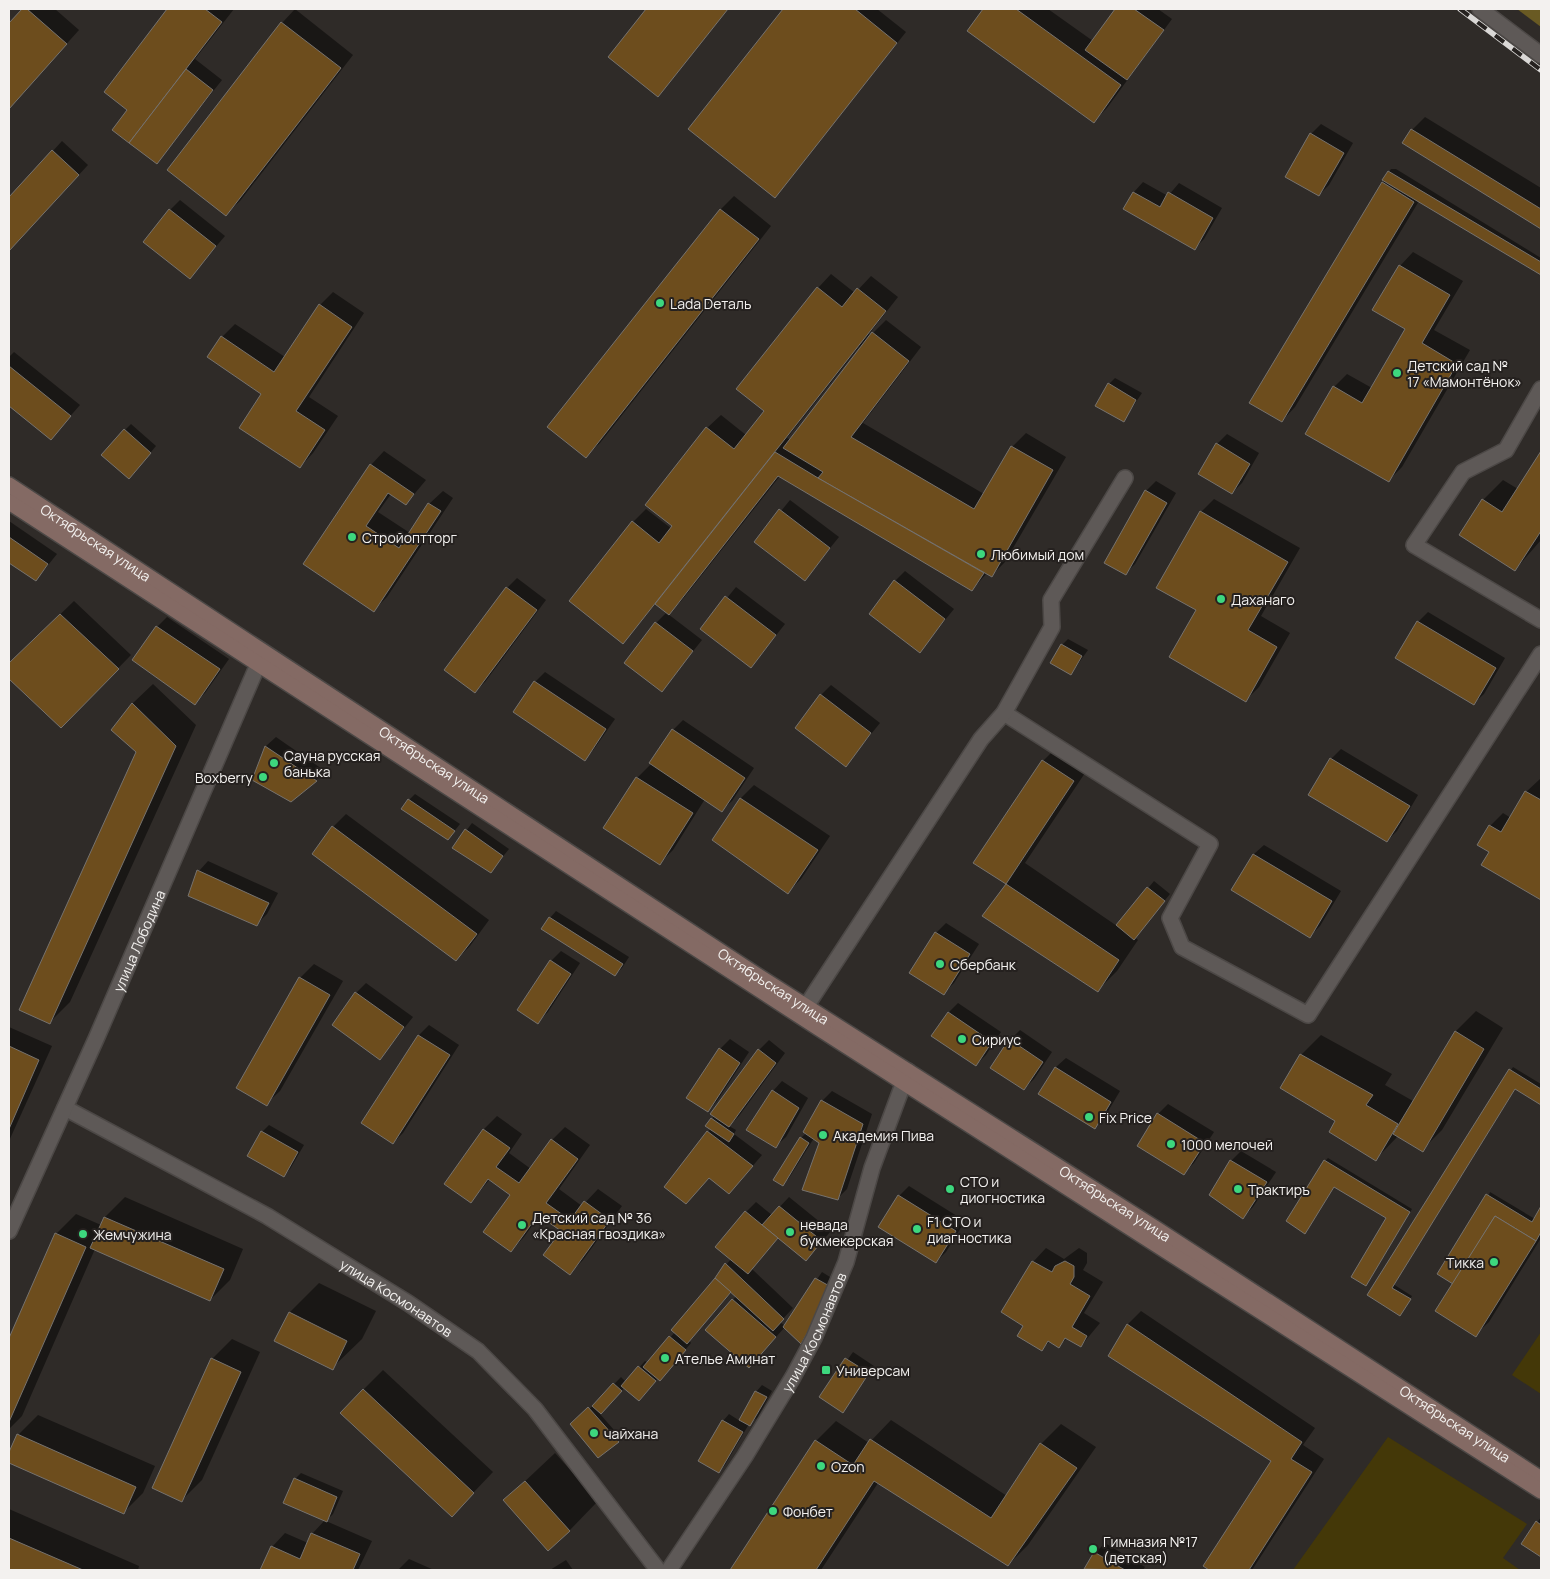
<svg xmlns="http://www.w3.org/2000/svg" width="1550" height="1579" font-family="Manrope,sans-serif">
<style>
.green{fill:#443808}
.forest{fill:#695a23}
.shadow{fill:#0007;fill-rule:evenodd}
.building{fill:#6d4d1d;stroke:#76726e}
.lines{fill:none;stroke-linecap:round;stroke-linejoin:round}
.minor-casing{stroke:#4c4846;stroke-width:18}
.tertiary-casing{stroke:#4c4846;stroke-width:18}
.secondary-casing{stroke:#4c4846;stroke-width:18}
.minor{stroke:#5e5957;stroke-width:15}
.tertiary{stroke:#5e5957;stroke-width:15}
.secondary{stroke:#846a64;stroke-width:15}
.rail-casing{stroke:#dad8d6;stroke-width:5.5}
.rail{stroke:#25211f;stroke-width:4;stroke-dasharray:11;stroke-linecap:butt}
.poi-dot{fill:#3dd77e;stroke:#25211f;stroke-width:2}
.labels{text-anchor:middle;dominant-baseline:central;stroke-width:4;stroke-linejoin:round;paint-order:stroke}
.poi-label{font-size:14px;fill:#f3f1ef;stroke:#25211f;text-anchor:start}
.street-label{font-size:14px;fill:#f3f1ef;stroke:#25211f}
</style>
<rect width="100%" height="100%" fill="#2f2b28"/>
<g class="green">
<polygon points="1541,1332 1541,1394 1512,1375"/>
<polygon points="1388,1437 1527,1524 1503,1558 1520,1570 1293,1570"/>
</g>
<polygon class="forest" points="1517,9 1541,9 1541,27"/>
<g class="shadow">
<polygon points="24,9 55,9 79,30 9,108 9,25"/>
<polygon points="169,9 234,9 195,59 222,80 157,162 114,130 129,110 106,91"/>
<polygon points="295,9 353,55 240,201 226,214 282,23"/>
<polygon points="647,9 728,9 658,95 609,57"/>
<polygon points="785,9 877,9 906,32 775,196 690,129"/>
<polygon points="985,9 1048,9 1093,41 1116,9 1158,9 1172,19 1107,108 1094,121 969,31"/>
<polygon points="1425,117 1541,188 1541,227 1404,143 1412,130"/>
<polygon points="1321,124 1353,143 1329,185 1319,195 1311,134"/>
<polygon points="62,141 88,165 9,250 9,199"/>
<polygon points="1391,169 1396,169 1541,258 1541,274 1419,201 1295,407 1282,421 1382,183"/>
<polygon points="1143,182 1168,196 1179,183 1222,208 1204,239 1194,249 1124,209 1134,192"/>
<polygon points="734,196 771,226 600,443 586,456 549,427 721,209"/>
<polygon points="180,200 225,236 190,277 170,210"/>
<polygon points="1413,252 1463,281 1434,330 1470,350 1402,467 1389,480 1334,387 1347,374 1372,388 1407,329 1400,266"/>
<path d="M831,274L855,293L871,276L898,297L869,334L871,335L886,320L921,347L863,423L984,494L1012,447L1026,433L1066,457L1005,562L991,576L987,573L972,590L780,476L682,600L668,614L702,640L662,690L656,623L667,612L656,603L623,642L571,601L633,522L646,509L672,529L674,526L647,504L707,428L721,415L746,435L765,411L738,389L818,288ZM859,347L861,349L791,440L787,438Z"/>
<polygon points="333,292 364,313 309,397 338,416 313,453 300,467 263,394 222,337 235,324 285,357 320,305"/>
<polygon points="14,352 80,405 51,438 9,404 9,357"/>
<polygon points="1115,378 1142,393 1124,420 1109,384"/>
<polygon points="131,424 156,446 135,471 125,430"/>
<polygon points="1227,434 1259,453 1242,483 1232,493 1217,444"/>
<polygon points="384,451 426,480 406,504 391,494 378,512 410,533 429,504 443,491 453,498 387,597 374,610 305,564 371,465"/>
<polygon points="1541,454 1541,540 1515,570 1461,535 1483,500 1503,480 1518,489"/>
<polygon points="1156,481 1176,493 1135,564 1125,574 1146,491"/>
<polygon points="1214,499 1300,548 1261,616 1290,633 1259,687 1246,700 1197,610 1201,512"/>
<polygon points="790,500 839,537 805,579 756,542"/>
<polygon points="9,521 57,554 36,580 9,561"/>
<polygon points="905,571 954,609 920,651 895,581"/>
<polygon points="517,578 546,600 485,682 475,692 507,588"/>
<polygon points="736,587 785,624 751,667 702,629"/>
<polygon points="74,601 131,655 61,727 9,678 9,664"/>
<polygon points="1428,612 1505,658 1484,694 1474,703 1397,657 1418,622"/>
<polygon points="167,617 229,659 205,693 195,703 157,627"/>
<polygon points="1068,639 1088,650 1071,674 1062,645"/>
<polygon points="545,672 615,719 594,749 585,759 515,712 535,682"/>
<polygon points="153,684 196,725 70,1002 50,1022 138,752 113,730 133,703"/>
<polygon points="831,685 880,723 846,765 821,695"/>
<polygon points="683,720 754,768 732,801 722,810 705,799 673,850 660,863 637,778 652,763 673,730"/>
<polygon points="276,737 325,771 316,780 253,780 266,746"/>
<polygon points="1063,741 1093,761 1025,863 1117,926 1154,881 1170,894 1135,937 1138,940 1117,971 1097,991 984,916 1007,884 974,863 1043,761"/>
<polygon points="1341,749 1418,795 1397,831 1387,841 1331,759"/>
<polygon points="1540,779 1541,780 1541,899 1483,864 1491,851 1490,826 1503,813 1511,818 1526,792"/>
<polygon points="754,785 830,836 801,879 788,892 713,840 741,798"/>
<polygon points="415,794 460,824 448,839 409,800"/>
<polygon points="346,814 489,920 470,946 456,960 333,827"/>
<polygon points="472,823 509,849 491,871 454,847"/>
<polygon points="1264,845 1341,891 1320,926 1310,936 1233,890 1254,854"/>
<polygon points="208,861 278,893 267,914 257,924 190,895 199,871"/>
<polygon points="556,911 629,957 622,968 615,975 550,918"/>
<polygon points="946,923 979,944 954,983 944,993 936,933"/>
<polygon points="561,951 580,963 548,1012 538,1022 519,1010 551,961"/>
<polygon points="314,964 343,981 280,1091 266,1104 238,1088 300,978"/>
<polygon points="366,983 413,1017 380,1059 356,993"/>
<polygon points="958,1003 1001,1032 986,1055 976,1065 948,1013"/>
<polygon points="1476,1011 1503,1028 1442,1130 1422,1150 1398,1136 1376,1159 1337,1121 1301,1055 1321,1035 1392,1074 1385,1085 1413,1101 1456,1031"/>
<polygon points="429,1025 459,1045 403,1133 393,1143 362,1123 419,1035"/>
<polygon points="9,1027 52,1046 9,1141"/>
<polygon points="1020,1030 1052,1052 1034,1079 1024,1089 1010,1040"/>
<polygon points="730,1039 749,1052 717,1101 708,1111 720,1049"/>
<polygon points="769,1040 785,1053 739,1116 729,1126 736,1130 734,1134 762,1155 739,1182 708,1132 711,1128 712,1119 759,1050"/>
<polygon points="1066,1058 1120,1091 1104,1118 1094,1127 1056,1067"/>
<polygon points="1513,1067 1541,1084 1541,1104 1516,1088 1393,1284 1412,1296 1400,1314 1369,1295"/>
<polygon points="782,1081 808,1098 786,1137 776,1146 773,1091"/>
<polygon points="832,1091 872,1114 847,1189 837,1199 820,1142 814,1138 789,1178 782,1185 801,1138 806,1133 822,1101"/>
<polygon points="1168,1104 1214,1132 1194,1163 1184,1173 1158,1114"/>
<polygon points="497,1116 522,1134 509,1153 531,1169 552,1140 565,1127 590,1145 559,1189 582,1206 598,1189 622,1206 583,1260 570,1273 562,1231 540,1215 524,1237 511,1251 512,1195 490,1179 471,1202 445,1184 484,1129"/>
<polygon points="269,1125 304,1145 290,1169 283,1176 262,1132"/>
<polygon points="1241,1151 1276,1172 1253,1207 1243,1217 1231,1161"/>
<polygon points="1328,1158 1412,1209 1369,1281 1388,1218 1335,1186 1308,1229 1325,1161"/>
<polygon points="909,1186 965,1221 946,1252 936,1262 899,1196"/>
<polygon points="1490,1192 1535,1219 1541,1209 1541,1238 1489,1322 1475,1335 1454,1283"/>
<polygon points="125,1197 243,1249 230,1280 210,1300 95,1249 22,1416 9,1429 9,1342 56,1234 76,1214 101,1225 105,1217"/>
<polygon points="789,1197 831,1231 806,1260 779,1237 752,1269 793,1308 780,1322 785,1326 822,1272 838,1282 807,1336 801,1342 785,1327 749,1367 733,1300 736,1296 732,1292 689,1340 691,1343 666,1373 658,1378 646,1393 625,1387 600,1414 621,1438 599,1456 571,1424 593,1406 621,1377 626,1382 645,1361 648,1363 675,1332 672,1330 731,1259 746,1212 756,1202 772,1215"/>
<polygon points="1046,1248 1064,1259 1079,1248 1087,1253 1087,1263 1083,1270 1103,1282 1084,1313 1100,1323 1081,1346 1067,1338 1059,1346 1050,1341 1042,1349 1025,1326 1002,1312 1033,1262"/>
<polygon points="319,1283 376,1311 362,1339 332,1368 276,1340 290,1312"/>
<polygon points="1141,1311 1315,1428 1303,1445 1324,1459 1252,1570 1212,1570 1205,1566 1273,1461 1109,1355 1128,1324"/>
<polygon points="232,1339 260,1352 202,1480 182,1500 212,1359"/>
<polygon points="853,1352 874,1366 843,1411 821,1397"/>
<polygon points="383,1370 493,1472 452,1515 363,1390"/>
<polygon points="762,1385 772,1391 757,1418 749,1424 725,1465 719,1472 723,1421 729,1414 740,1421 756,1392"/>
<polygon points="38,1415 155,1466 143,1493 123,1513 9,1462 9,1455 18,1435"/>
<polygon points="891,1420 1007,1496 1041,1444 1061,1424 1096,1447 1028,1545 1008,1565 878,1483 821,1570 732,1570 816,1441 836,1421 869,1443"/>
<polygon points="555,1453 598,1501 569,1531 505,1500"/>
<polygon points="301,1473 343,1491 333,1514 326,1521 372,1541 358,1570 262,1570 272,1547 285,1533 308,1543 312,1534 325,1520 295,1479"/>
<polygon points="9,1509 139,1566 138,1570 9,1570"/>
<polygon points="1541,1517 1541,1555 1523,1544"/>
<polygon points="1105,1543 1145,1567 1143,1570 1086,1569 1095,1553"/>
<polygon points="409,1559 434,1570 398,1570"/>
<polygon points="566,1560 573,1570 550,1570"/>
</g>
<g class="building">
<polygon points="22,9 27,9 67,44 9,109 9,23"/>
<polygon points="167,9 205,9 222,22 129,143 112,130 127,110 104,92"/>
<polygon points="646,9 728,9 658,97 608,57"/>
<polygon points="783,9 855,9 897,43 775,198 688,129"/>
<polygon points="983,9 1016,9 1121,85 1094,123 967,31"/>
<polygon points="1115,9 1134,9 1164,30 1127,80 1085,50"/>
<polygon points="281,22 341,68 226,216 167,170"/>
<polygon points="186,69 213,90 157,164 129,143"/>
<polygon points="1411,129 1541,209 1541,229 1402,143"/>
<polygon points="1310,133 1344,153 1319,196 1285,177"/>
<polygon points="52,150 79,175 9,251 9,197"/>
<polygon points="1388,171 1541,262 1541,275 1382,180"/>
<polygon points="1382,182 1414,202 1282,422 1249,403"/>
<polygon points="1133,192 1160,207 1168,192 1213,218 1195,250 1123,209"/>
<polygon points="169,209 216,246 190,279 143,242"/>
<polygon points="720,209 759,239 586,458 547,427"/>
<polygon points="1399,265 1450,295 1422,343 1457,364 1389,482 1305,434 1333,386 1362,403 1405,329 1372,310"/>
<polygon points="817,287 842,307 857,288 886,311 623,644 569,601 632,521 659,543 672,526 645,505 706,427 734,449 764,411 736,389"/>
<polygon points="319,304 352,327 296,411 325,430 300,468 239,428 261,394 207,357 221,336 274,372"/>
<polygon points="872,332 909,361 851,437 974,509 1011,446 1053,470 992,577 818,478 823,472 783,448"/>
<polygon points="9,366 71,416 51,440 9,406"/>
<polygon points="1108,383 1136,400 1124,422 1095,406"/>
<polygon points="124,429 151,453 129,479 101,455"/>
<polygon points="1216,443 1250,464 1232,494 1198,474"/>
<polygon points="1541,451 1541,531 1515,571 1459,535 1482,499 1502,512"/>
<polygon points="775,452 818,478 984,573 972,591 778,476 669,615 655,604"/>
<polygon points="370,464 414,494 406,505 388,493 366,526 399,548 428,503 441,511 374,612 303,564"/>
<polygon points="1145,490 1167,503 1126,575 1104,563"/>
<polygon points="779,509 830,548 805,581 754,542"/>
<polygon points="1200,511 1288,562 1248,630 1277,647 1246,702 1169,657 1196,610 1156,588"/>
<polygon points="9,537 48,564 36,581 9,563"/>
<polygon points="894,580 945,619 920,653 869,614"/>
<polygon points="506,587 537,610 475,693 444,670"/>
<polygon points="725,596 776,635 751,668 700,629"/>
<polygon points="60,614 119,669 61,728 9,679 9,663"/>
<polygon points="1417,621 1496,668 1474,705 1395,658"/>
<polygon points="655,622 693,651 662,692 624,663"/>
<polygon points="156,626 220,669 195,705 132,660"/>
<polygon points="1061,644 1082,656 1071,675 1050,663"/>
<polygon points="534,681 606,729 585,761 513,712"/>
<polygon points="820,694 871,733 846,767 795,728"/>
<polygon points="132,703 176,746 50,1024 19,1010 136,752 111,730"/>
<polygon points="672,729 745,778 722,812 649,763"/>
<polygon points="265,746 317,781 291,802 252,780"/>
<polygon points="1330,758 1410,806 1387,842 1308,795"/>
<polygon points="1042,760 1074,781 1006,884 973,863"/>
<polygon points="636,777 693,813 660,865 603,828"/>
<polygon points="1525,791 1541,800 1541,900 1481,865 1489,852 1477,845 1489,825 1501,832"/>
<polygon points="740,798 818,850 788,894 712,840"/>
<polygon points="408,799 455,831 448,840 401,809"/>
<polygon points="332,826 477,934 456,961 312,854"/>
<polygon points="465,829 503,856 491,873 452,848"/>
<polygon points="1253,854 1332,901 1310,938 1231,890"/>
<polygon points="197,870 269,903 257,926 188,896"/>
<polygon points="1006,884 1119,960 1098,992 982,916"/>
<polygon points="1147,887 1165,901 1134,940 1116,925"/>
<polygon points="549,917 623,964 615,976 541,929"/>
<polygon points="935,932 970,954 944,995 909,973"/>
<polygon points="550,960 571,974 538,1024 517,1010"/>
<polygon points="299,977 330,995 267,1106 236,1088"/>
<polygon points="355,992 404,1027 380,1060 332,1025"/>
<polygon points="948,1012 992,1042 976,1066 931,1036"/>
<polygon points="1455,1031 1484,1049 1423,1152 1393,1134"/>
<polygon points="418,1035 450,1055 393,1144 361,1123"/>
<polygon points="1009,1039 1043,1062 1024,1090 990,1068"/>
<polygon points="9,1046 39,1060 9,1129"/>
<polygon points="719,1048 740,1063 708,1112 686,1098"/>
<polygon points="758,1049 776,1063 729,1127 710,1114"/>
<polygon points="1300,1054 1373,1095 1366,1105 1398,1124 1376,1161 1329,1132 1335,1121 1280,1088"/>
<polygon points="1055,1067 1111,1102 1095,1129 1038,1094"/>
<polygon points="1509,1069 1541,1089 1541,1105 1515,1089 1392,1288 1411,1299 1400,1316 1367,1295"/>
<polygon points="772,1090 799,1108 776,1148 746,1130"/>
<polygon points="821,1100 863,1124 838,1200 802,1190 819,1143 803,1132"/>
<polygon points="1157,1113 1205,1143 1184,1175 1137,1146"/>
<polygon points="711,1118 734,1134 729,1142 705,1126"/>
<polygon points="483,1129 510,1148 496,1167 519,1183 551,1139 578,1159 546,1203 570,1220 584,1201 610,1220 570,1275 543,1255 561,1231 538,1215 511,1252 483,1232 510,1195 488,1179 471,1203 444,1184"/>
<polygon points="261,1131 298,1152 284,1177 247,1156"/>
<polygon points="707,1131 753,1166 729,1194 709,1178 686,1204 664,1187"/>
<polygon points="800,1137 809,1143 783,1186 773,1180"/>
<polygon points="1230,1160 1267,1182 1243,1219 1209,1195"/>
<polygon points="1324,1160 1410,1212 1366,1286 1351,1277 1386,1218 1334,1187 1305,1234 1286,1221"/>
<polygon points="1486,1194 1532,1222 1541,1206 1541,1232 1536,1241 1495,1216 1453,1284 1437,1274"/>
<polygon points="898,1195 956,1231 936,1263 878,1227"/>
<polygon points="779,1206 822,1241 806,1261 762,1225"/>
<polygon points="745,1211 778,1238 748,1274 715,1247"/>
<polygon points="1495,1216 1536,1241 1476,1337 1435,1311"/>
<polygon points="104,1217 224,1269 210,1301 90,1248"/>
<polygon points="55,1233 86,1247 9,1422 9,1338"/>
<polygon points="1032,1261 1052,1272 1055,1266 1065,1261 1074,1266 1074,1277 1070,1284 1090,1296 1072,1327 1087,1336 1081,1347 1065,1338 1059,1348 1048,1341 1042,1351 1017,1336 1023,1326 1001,1312"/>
<polygon points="725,1263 784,1319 773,1331 715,1278"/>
<polygon points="715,1278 731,1292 687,1344 671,1330"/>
<polygon points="815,1278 833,1288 801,1344 783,1327"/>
<polygon points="732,1299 776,1337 749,1368 705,1330"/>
<polygon points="289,1312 347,1341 333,1370 274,1341"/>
<polygon points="1127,1324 1302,1442 1291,1459 1312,1472 1249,1570 1209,1570 1203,1566 1271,1461 1108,1356"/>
<polygon points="669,1336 686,1350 660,1381 643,1367"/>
<polygon points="211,1358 241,1372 182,1502 152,1488"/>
<polygon points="845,1358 869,1373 843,1413 819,1397"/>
<polygon points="638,1366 656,1381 639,1401 621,1386"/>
<polygon points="613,1383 622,1391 601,1414 592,1406"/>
<polygon points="363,1389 474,1493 452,1517 340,1413"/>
<polygon points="755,1391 767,1397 750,1426 739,1420"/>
<polygon points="588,1407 619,1442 598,1458 570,1424"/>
<polygon points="722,1420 743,1432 719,1473 698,1461"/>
<polygon points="17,1434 136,1487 124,1514 9,1463 9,1452"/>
<polygon points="870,1439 991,1518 1040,1443 1077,1468 1008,1566 874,1481 816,1570 730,1570 815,1440 853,1465"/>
<polygon points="294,1478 337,1497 327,1522 283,1503"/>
<polygon points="525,1481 570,1531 548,1551 503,1500"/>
<polygon points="1536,1521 1541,1525 1541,1557 1521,1544"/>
<polygon points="311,1533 360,1554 353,1570 260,1570 271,1546 300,1559"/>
<polygon points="9,1538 83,1570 9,1570"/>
<polygon points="1094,1552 1125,1570 1084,1569"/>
</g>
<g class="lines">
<defs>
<g id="minor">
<polyline points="1480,9 1541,55"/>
<polyline points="1541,389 1506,450 1463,472 1414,545 1541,620"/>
<polyline points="1004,713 1210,844 1170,918 1182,947 1308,1015 1541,654"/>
<polyline points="807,1005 981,739 1004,713 1052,627 1051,600 1125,478"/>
</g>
<g id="tertiary">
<path id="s1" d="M65,1108L267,1216L408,1303L478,1351L535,1409L658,1570"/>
<path id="s2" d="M9,1231L96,1039L263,653"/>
<path id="s3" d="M669,1570L745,1456L793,1377L814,1338L846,1262L872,1168L908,1071"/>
</g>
<g id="secondary">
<path id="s4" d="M9,485L758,976L1155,1228L1541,1479"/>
<polyline points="9,502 820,1029 1541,1491"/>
</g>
</defs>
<use href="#minor" class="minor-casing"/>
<use href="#tertiary" class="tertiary-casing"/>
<use href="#secondary" class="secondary-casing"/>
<use href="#minor" class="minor"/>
<use href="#tertiary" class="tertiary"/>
<use href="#secondary" class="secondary"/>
<defs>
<polyline id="rail" points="1460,9 1541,70"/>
</defs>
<use href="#rail" class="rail-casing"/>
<use href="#rail" class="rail"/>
</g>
<g class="poi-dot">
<circle cx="660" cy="303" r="5"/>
<circle cx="1397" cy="373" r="5"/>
<circle cx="352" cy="537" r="5"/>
<circle cx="981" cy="554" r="5"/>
<circle cx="1221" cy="599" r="5"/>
<circle cx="274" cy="763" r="5"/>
<circle cx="263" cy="777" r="5"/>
<circle cx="940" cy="964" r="5"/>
<circle cx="962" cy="1039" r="5"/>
<circle cx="1089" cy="1117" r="5"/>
<circle cx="823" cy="1135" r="5"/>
<circle cx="1171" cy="1144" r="5"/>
<circle cx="950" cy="1189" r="5"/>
<circle cx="1238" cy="1189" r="5"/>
<circle cx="522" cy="1225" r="5"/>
<circle cx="917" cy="1229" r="5"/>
<circle cx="790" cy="1232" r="5"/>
<circle cx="83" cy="1234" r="5"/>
<circle cx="1494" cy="1262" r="5"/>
<circle cx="665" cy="1358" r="5"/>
<rect x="821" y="1365" width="10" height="10" rx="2.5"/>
<circle cx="594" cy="1433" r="5"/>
<circle cx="821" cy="1466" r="5"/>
<circle cx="773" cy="1511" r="5"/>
<circle cx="1093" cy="1549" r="5"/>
</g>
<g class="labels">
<g class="poi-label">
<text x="670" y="303">Lada Dеталь</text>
<text x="1407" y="365">Детский сад №<tspan x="1407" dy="16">17 «Мамонтёнок»</tspan></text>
<text x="362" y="537">Стройоптторг</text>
<text x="991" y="554">Любимый дом</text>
<text x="1231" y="599">Даханаго</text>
<text x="284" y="755">Сауна русская<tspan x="284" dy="16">банька</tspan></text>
<text x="253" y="777" text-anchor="end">Boxberry</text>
<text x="950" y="964">Сбербанк</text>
<text x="972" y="1039">Сириус</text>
<text x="1099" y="1117">Fix Price</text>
<text x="833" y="1135">Академия Пива</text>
<text x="1181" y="1144">1000 мелочей</text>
<text x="960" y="1181">СТО и<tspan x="960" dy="16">диогностика</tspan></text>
<text x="1248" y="1189">Трактиръ</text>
<text x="532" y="1217">Детский сад № 36<tspan x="532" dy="16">«Красная гвоздика»</tspan></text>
<text x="927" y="1221">F1 СТО и<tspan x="927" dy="16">диагностика</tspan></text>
<text x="800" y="1224">невада<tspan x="800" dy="16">букмекерская</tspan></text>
<text x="93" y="1234">Жемчужина</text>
<text x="1484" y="1262" text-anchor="end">Тикка</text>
<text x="675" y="1358">Ателье Аминат</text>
<text x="836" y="1370">Универсам</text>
<text x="604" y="1433">чайхана</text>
<text x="831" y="1466">Ozon</text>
<text x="783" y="1511">Фонбет</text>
<text x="1103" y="1541">Гимназия №17<tspan x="1103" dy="16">(детская)</tspan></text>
</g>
<g class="street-label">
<text stroke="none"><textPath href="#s4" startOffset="104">Октябрьская улица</textPath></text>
<text stroke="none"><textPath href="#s4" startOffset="509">Октябрьская улица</textPath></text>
<text stroke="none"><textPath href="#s2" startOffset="318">улица Лободина</textPath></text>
<text stroke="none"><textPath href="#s4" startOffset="914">Октябрьская улица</textPath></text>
<text stroke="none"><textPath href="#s4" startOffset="1319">Октябрьская улица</textPath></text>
<text stroke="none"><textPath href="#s1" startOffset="382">улица Космонавтов</textPath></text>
<text stroke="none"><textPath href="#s3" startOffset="279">улица Космонавтов</textPath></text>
<text stroke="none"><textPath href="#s4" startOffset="1724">Октябрьская улица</textPath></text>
</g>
</g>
<rect width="1550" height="1579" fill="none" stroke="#f3f1ef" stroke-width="20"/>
</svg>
